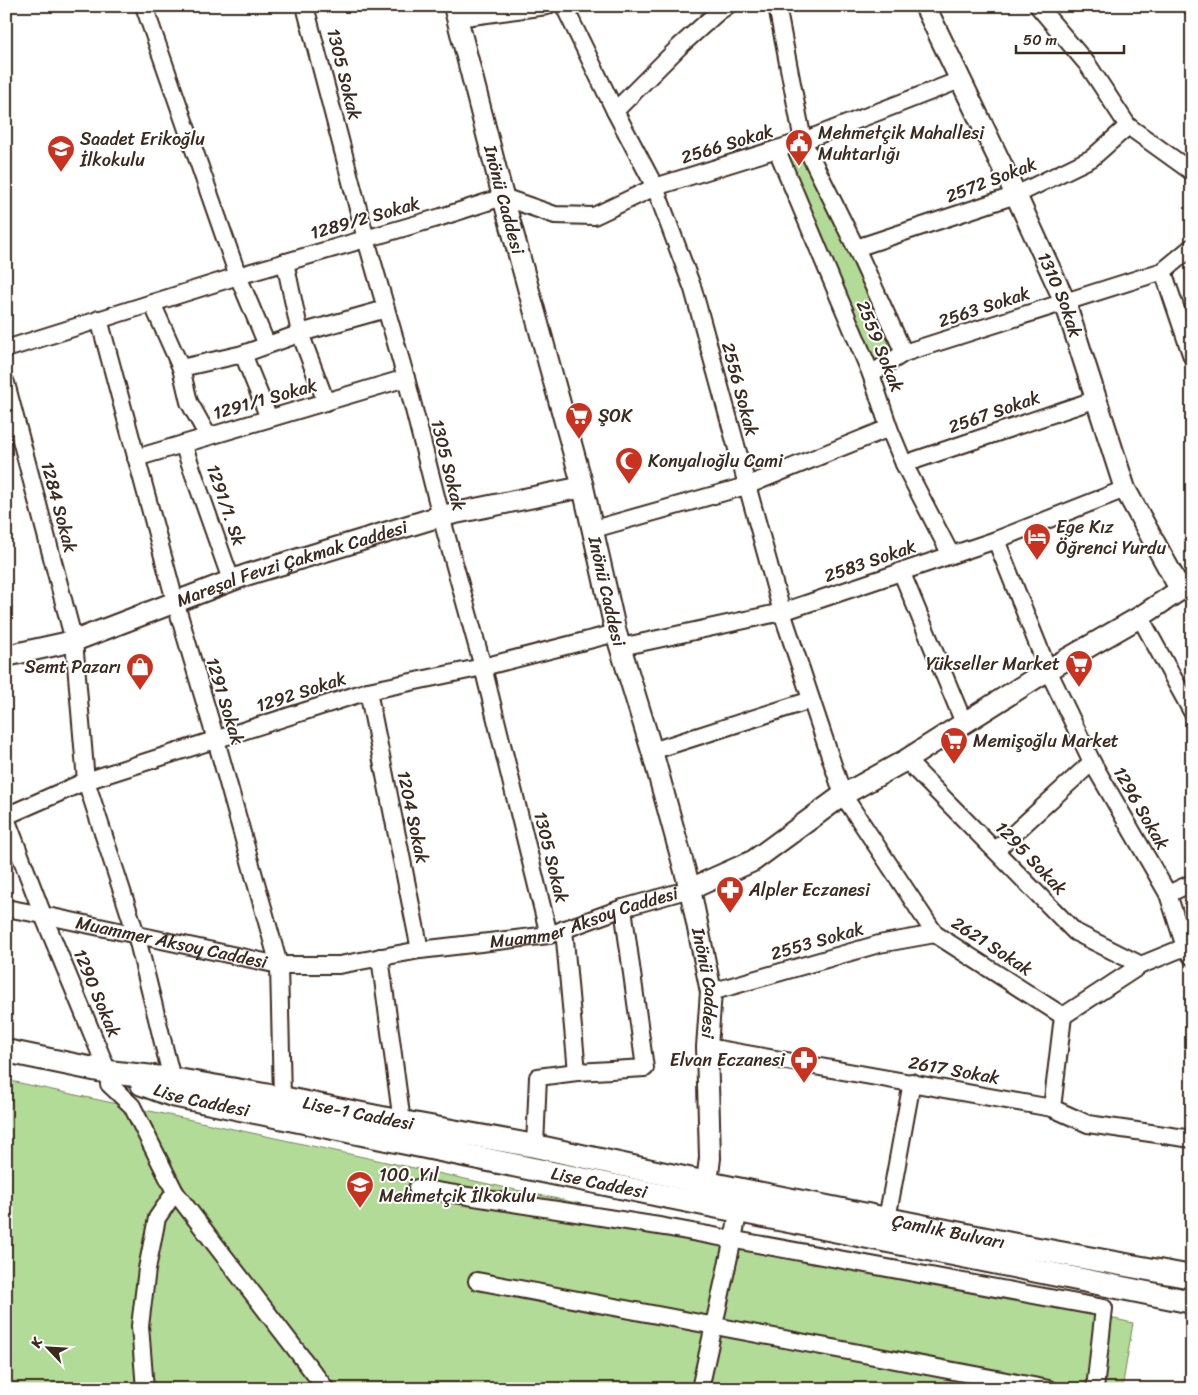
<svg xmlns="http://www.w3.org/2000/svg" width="1198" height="1395" font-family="Sriracha,sans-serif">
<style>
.green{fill:#b3db98;stroke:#77825b}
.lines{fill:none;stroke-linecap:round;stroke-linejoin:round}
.minor-casing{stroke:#3b2a1e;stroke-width:20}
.tertiary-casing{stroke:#3b2a1e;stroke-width:24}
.secondary-casing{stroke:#3b2a1e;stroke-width:26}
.minor{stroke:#fff;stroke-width:16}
.tertiary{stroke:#fff;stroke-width:20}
.secondary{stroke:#fff;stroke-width:22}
.labels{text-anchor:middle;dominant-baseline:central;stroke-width:4;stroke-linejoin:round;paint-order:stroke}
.street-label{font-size:18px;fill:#3b2a1e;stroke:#fff}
.poi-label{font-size:18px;fill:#3b2a1e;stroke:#fff;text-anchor:start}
</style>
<rect width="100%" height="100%" fill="#fff"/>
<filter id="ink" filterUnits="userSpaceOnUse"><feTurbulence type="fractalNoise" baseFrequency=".02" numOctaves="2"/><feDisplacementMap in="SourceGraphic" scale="10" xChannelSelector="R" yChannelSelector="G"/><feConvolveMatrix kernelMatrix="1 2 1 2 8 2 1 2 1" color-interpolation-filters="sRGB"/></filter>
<g filter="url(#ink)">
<g class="green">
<polygon points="803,141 904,353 871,374 777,150"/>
<polygon points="6,1080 1133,1323 1122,1389 6,1389"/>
</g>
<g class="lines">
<defs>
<g id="minor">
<polyline points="144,6 238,276 267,345"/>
<polyline points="305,6 366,239 406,378 441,516 483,667 549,935"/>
<polyline points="564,6 615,111 655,187 693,289 782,612 843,795 935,934 1063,1016 1052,1108"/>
<polyline points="777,6 803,141 856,248 904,353"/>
<polyline points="1038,6 1088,65 1128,126 1192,172"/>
<polyline points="1191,6 1192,7"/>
<polyline points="457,18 547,6"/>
<polyline points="615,111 680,46 718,12 727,6"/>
<polyline points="777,150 871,374 889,428 904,464 951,555"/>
<polyline points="856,248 1016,195 1092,158 1128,126"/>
<polyline points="285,262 300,333 326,402"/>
<polyline points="1163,271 1192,357"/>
<polyline points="152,303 181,368 189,402 208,436"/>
<polyline points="99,319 175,601 216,740 279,965 282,1098"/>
<polyline points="6,349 238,276 441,217 503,197 555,215 594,216 655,187 803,141 960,80"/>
<polyline points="243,354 269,418"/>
<polyline points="181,368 243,354 304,332 386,309"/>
<polyline points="871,374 904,353 1163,271 1192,247"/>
<polyline points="6,383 74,641 86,781 136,934 172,1079"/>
<polyline points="183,444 231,580"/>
<polyline points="136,458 406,378"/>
<polyline points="904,464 1097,399"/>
<polyline points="594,529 746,486 889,428"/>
<polyline points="996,540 1048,670 1092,762 1168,894 1185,947 1192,957"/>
<polyline points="901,571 964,723"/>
<polyline points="1140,617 1192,712"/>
<polyline points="621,647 782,612 996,540 1125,489"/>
<polyline points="368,691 420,950"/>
<polyline points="652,751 811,700"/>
<polyline points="906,760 1075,932 1141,965"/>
<polyline points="6,816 86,781 368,691 483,667 616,633"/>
<polyline points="6,818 43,915 108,1072 109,1084 132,1106 175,1192 326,1389"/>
<polyline points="996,850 1092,762"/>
<polyline points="1168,894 1192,883"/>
<path id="s1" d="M6,908L43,915L279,965H339L420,950L549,935L623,908L690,889"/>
<polyline points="564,929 577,1072"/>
<polyline points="380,957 402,1122"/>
<polyline points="711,992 879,944 935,934"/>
<polyline points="1063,1016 1141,965 1185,947"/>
<polyline points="707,1047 1052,1108 1088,1124 1192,1139"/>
<polyline points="535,1146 538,1077 577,1072 645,1068 623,908"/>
<polyline points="417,1188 665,1227 1104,1308 1095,1389"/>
<polyline points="887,1219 912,1082"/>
<polyline points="477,1281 1049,1389"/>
<polyline points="145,1389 140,1326 147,1269 157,1218 175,1192"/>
<polyline points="700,1389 739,1211"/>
</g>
<g id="tertiary">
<path id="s2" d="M454,6L503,197L583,487L616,633L652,751L690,889L711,992L707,1047L710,1158L705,1198"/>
<path id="s3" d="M925,6L1016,195L1065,302L1125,489L1180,589"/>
<path id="s4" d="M6,656L74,641L246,575L441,516L583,487"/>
<polyline points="690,889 753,861 843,795 906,760 1048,670 1140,617 1192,582"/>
</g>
<g id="secondary">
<path id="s5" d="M6,1051L108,1072L172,1079L282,1098L402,1122L535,1146L707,1183L887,1219L1016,1245L1192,1277"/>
<path id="s6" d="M142,1084L172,1095L664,1196L1192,1302"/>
</g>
</defs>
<use href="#minor" class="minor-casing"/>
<use href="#tertiary" class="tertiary-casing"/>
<use href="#secondary" class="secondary-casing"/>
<use href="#minor" class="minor"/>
<use href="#tertiary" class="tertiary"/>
<use href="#secondary" class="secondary"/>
</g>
</g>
<defs>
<symbol id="civic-pin" viewBox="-11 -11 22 30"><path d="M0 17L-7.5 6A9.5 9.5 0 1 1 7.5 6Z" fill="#c8321e" stroke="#fff"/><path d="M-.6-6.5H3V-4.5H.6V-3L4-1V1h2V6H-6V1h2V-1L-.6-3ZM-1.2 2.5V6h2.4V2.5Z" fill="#fff"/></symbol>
<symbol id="school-pin" viewBox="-11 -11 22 30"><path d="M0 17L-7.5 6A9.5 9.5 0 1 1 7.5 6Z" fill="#c8321e" stroke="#fff"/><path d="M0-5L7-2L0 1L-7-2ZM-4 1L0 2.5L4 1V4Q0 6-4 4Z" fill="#fff"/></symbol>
<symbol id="supermarket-pin" viewBox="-11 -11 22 30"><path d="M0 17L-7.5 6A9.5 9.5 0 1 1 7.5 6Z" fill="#c8321e" stroke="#fff"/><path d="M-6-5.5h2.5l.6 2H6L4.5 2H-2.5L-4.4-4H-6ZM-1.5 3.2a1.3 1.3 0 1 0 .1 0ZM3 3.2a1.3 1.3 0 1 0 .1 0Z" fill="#fff"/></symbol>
<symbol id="mosque-pin" viewBox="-11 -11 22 30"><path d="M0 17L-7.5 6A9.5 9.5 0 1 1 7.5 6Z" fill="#c8321e" stroke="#fff"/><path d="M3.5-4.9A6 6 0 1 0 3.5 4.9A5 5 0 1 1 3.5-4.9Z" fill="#fff"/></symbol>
<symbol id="hotel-pin" viewBox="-11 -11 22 30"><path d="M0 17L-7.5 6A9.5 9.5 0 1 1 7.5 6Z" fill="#c8321e" stroke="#fff"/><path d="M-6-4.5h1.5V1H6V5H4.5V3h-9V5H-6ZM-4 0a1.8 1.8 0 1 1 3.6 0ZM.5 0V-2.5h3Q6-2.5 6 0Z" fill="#fff"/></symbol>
<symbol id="shop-pin" viewBox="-11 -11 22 30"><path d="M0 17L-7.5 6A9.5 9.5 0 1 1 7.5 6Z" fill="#c8321e" stroke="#fff"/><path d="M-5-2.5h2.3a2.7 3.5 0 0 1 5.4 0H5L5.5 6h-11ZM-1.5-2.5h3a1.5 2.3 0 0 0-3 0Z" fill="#fff"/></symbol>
<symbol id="pharmacy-pin" viewBox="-11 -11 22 30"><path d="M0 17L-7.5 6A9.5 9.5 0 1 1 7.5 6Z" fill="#c8321e" stroke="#fff"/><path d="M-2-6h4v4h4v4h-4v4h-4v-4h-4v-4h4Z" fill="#fff"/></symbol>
</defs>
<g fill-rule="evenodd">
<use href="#civic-pin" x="783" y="127" width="32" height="43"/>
<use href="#school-pin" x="45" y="133" width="32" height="43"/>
<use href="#supermarket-pin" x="563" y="400" width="32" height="43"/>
<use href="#mosque-pin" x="613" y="445" width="32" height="43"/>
<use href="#hotel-pin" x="1021" y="521" width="32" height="43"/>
<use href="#supermarket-pin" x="1063" y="648" width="32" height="43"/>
<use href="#shop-pin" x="124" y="651" width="32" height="43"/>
<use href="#supermarket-pin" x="938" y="725" width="32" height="43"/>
<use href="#pharmacy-pin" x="714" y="874" width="32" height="43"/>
<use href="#pharmacy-pin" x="788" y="1044" width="32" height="43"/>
<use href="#school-pin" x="344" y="1169" width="32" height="43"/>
</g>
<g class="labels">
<g class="street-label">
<text transform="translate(344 74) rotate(76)">1305 Sokak</text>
<text transform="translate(727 144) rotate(-17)">2566 Sokak</text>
<text transform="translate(991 180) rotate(-21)">2572 Sokak</text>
<text stroke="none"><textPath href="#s2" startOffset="200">Inönü Caddesi</textPath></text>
<text transform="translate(365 218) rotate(-16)">1289/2 Sokak</text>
<text stroke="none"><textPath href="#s3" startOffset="319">1310 Sokak</textPath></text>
<text transform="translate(984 307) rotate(-18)">2563 Sokak</text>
<text transform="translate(880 346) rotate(68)">2559 Sokak</text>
<text transform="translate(740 389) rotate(75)">2556 Sokak</text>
<text transform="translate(265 399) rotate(-16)">1291/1 Sokak</text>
<text transform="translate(994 412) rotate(-19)">2567 Sokak</text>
<text transform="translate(448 465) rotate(76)">1305 Sokak</text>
<text transform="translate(226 505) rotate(71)">1291/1. Sk</text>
<text transform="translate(59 507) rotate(75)">1284 Sokak</text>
<text transform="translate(870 561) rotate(-19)">2583 Sokak</text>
<text stroke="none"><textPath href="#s4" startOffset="301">Mareşal Fevzi Çakmak Caddesi</textPath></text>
<text stroke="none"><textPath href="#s2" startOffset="605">Inönü Caddesi</textPath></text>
<text transform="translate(301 692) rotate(-18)">1292 Sokak</text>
<text transform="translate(225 701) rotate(73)">1291 Sokak</text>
<text transform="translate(1141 808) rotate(60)">1296 Sokak</text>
<text transform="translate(413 817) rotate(78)">1204 Sokak</text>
<text transform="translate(551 857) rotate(76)">1305 Sokak</text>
<text transform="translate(1031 858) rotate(46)">1295 Sokak</text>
<text stroke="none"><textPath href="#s1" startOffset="589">Muammer Aksoy Caddesi</textPath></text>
<text transform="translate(817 941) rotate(-16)">2553 Sokak</text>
<text stroke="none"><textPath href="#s1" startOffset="169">Muammer Aksoy Caddesi</textPath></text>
<text transform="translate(992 946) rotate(33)">2621 Sokak</text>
<text stroke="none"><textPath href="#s2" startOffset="1010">Inönü Caddesi</textPath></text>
<text transform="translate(97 993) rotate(67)">1290 Sokak</text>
<text transform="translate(954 1070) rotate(10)">2617 Sokak</text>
<text stroke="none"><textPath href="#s6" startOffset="62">Lise Caddesi</textPath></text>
<text stroke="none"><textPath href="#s5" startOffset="358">Lise-1 Caddesi</textPath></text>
<text stroke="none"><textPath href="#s6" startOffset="468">Lise Caddesi</textPath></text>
<text stroke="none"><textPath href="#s5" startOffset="960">Çamlık Bulvarı</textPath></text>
</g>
<g class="poi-label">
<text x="818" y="133">Mehmetçik Mahallesi<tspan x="818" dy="21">Muhtarlığı</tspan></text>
<text x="80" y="139">Saadet Erikoğlu<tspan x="80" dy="21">İlkokulu</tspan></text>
<text x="598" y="416">ŞOK</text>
<text x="648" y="461">Konyalıoğlu Cami</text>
<text x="1056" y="527">Ege Kız<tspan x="1056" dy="21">Öğrenci Yurdu</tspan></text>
<text x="1060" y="664" text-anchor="end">Yükseller Market</text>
<text x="121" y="667" text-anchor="end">Semt Pazarı</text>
<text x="973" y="741">Memişoğlu Market</text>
<text x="749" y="890">Alpler Eczanesi</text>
<text x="785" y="1060" text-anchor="end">Elvan Eczanesi</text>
<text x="379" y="1175">100. Yıl<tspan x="379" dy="21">Mehmetçik İlkokulu</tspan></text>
</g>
</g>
<rect width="1198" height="1395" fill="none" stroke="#fff" stroke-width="25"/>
<rect x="12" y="12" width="1173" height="1370" fill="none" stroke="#3b2a1e" stroke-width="2" filter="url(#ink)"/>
<g transform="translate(48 1348) rotate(295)" stroke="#ffffff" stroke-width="4" paint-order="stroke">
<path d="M0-4L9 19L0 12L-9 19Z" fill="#3b2a1e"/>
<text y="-8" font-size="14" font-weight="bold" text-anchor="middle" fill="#3b2a1e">K</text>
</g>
<path d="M1016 45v8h108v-8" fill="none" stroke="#3b2a1e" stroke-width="2.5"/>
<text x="1023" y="45" font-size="15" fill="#3b2a1e" stroke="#ffffff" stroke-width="4" paint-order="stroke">50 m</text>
</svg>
